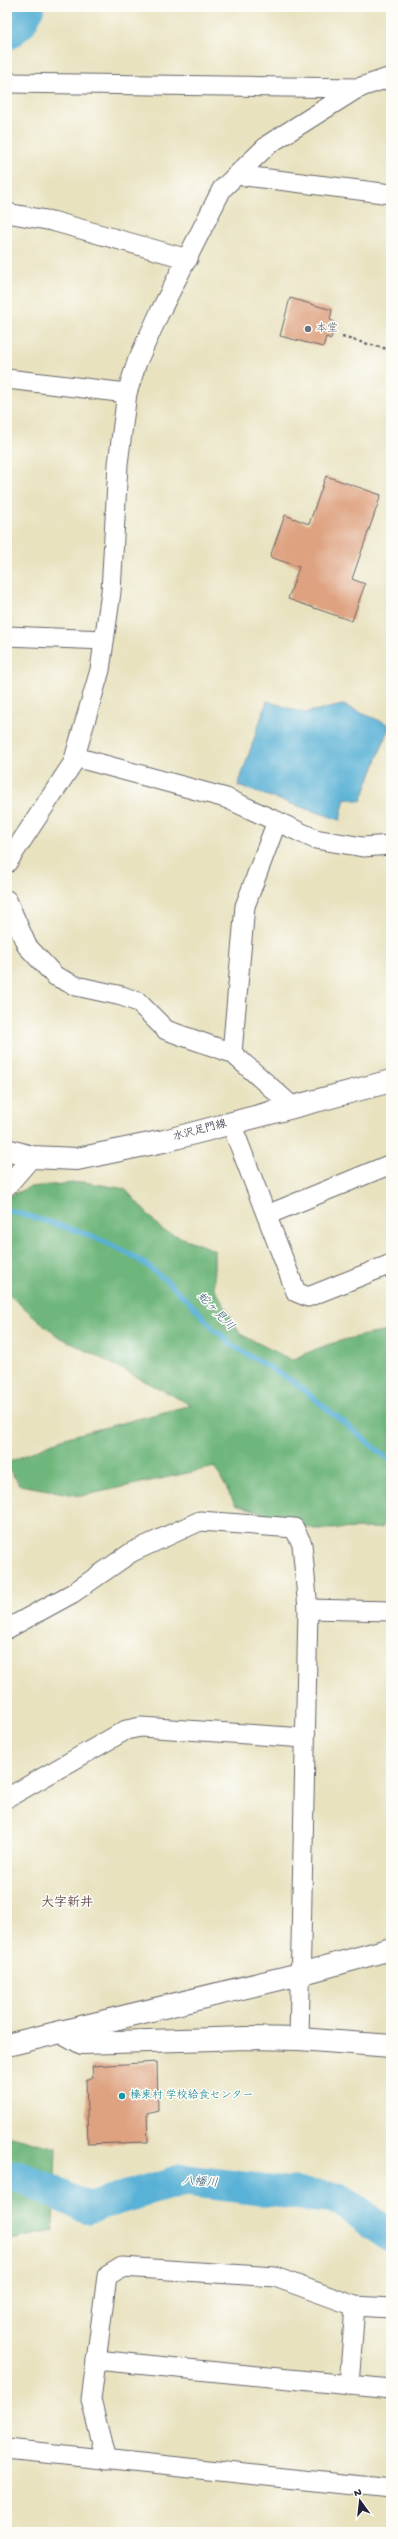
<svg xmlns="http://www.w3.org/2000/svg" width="398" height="2539" font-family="'Gochi Hand','Klee One',sans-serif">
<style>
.forest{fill:#6eb67b;stroke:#486c5b}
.water{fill:#59b1d6;stroke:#3e6a88}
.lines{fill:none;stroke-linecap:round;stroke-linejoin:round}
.stream{stroke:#59b1d6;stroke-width:5.5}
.river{stroke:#59b1d6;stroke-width:32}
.building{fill:#dea280}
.minor-casing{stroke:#676569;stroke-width:21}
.tertiary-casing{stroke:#676569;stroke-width:24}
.secondary-casing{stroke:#676569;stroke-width:24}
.path{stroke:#676569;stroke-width:2.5;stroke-dasharray:3 3;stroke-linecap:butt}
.minor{stroke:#fff;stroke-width:19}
.tertiary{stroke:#fff;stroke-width:22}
.secondary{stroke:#fff;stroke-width:22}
.worship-dot{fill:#6b7280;stroke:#fdfcf7;stroke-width:1.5}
.culture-dot{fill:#0f9aa8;stroke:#fdfcf7;stroke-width:1.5}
.labels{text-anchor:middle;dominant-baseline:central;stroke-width:3;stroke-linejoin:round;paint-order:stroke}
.worship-label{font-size:11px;fill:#5b616d;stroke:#fdfcf7;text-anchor:start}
.street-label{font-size:11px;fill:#22223b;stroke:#fdfcf7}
.culture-label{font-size:11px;fill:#0d838f;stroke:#fdfcf7;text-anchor:start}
.water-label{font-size:12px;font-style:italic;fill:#385b79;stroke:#fdfcf7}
.quarter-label{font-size:13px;font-weight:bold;fill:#644f53;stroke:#fdfcf7}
</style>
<rect width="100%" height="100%" fill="#fdfcf7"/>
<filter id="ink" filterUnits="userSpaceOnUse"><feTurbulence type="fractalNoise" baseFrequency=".025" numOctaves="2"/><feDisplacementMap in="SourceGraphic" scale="8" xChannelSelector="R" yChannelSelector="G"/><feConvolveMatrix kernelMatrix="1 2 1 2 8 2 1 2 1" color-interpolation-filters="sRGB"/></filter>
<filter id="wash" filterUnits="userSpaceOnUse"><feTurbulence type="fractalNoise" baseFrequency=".012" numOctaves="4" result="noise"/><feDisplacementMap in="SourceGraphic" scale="16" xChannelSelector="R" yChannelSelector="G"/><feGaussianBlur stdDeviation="0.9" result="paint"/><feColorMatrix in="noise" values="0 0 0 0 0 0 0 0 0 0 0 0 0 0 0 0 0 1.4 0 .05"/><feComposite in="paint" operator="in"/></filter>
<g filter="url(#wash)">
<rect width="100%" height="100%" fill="#e8e2bf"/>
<g class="forest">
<path d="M84,1182L125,1189L162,1230L214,1250V1287L240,1334L292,1360C326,1343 353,1336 391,1331V1520L381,1528L314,1529L235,1504L215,1467L81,1496L20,1485L7,1467V1463L64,1438L191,1405L56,1335L7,1293V1197L30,1187Z"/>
<polygon points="7,2135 56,2148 53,2230 7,2241"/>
</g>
<polygon class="water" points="267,701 304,713 343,705 390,725 361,801 345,798 340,820 238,786"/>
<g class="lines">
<path class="stream" d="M7,1210C47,1221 101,1236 136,1258C167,1278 192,1303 216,1332L220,1333L230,1344L294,1382L391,1461"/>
<g class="river">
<polyline points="7,34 20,24 29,7"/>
<polyline points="7,2177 19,2176 87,2208 182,2180 339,2199 391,2236"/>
</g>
</g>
<g id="blocks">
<g class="building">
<polygon points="290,298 332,310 330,320 335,322 331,339 326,337 323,347 280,336"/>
<polygon points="326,476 381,495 352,579 365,584 352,621 288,599 299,567 270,557 285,515 309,524"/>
<polygon points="157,2062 158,2110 147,2113 148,2142 88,2144 86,2080 93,2077 92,2066"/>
</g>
</g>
</g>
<g filter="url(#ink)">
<use href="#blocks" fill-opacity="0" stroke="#676569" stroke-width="1"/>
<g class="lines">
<defs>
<g id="minor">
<polyline points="7,83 360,88"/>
<polyline points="237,175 391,194"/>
<polyline points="7,213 52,221 188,259"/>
<polyline points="7,379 127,393"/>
<polyline points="7,636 104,640"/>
<polyline points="75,757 226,798 315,839 363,847 391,845"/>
<polyline points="7,863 73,763 100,670 111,592 118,464 127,393 137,362 159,314 222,189 269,144 358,88 391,77"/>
<polyline points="7,900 27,946 55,976 76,986 122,996 138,1002 166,1030 232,1053 293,1107"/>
<polyline points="232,1053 245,906 277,821"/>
<polyline points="231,1123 296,1292 308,1297 391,1264"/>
<polyline points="7,1186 32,1157"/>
<polyline points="267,1215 391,1164"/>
<polyline points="308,1609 391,1611"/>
<polyline points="7,1629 73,1593 132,1552 200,1521 294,1528 302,1544 308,1609 299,2039"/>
<polyline points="7,1798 126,1730 141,1727 305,1738"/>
<polyline points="96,2360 391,2389"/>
<polyline points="349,2385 355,2306"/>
<polyline points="7,2449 391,2489"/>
<polyline points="106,2460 91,2400 107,2276 122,2267 275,2277 355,2306 391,2308"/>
</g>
<g id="tertiary">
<polyline points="64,2033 82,2043 247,2038 299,2039 391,2046"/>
<polyline points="7,2045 300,1974 391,1949"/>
</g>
<polyline id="secondary" points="7,1150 32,1157 77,1159 164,1141 391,1081"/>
</defs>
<use href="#minor" class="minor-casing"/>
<use href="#tertiary" class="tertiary-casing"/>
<use href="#secondary" class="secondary-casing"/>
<polyline class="path" points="342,337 391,350"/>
<use href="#minor" class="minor"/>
<use href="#tertiary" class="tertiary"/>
<use href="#secondary" class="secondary"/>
</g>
</g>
<circle class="worship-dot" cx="308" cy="329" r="4"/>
<circle class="culture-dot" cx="122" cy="2096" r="4"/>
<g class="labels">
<g class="worship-label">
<text x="316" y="329">本堂</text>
</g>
<g class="street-label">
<text transform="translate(200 1131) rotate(-15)">水沢足門線</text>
</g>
<g class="culture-label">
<text x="130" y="2096">榛東村 学校給食センター</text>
</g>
<g class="water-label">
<text transform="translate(215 1312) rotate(46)">蛇ヶ見川</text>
<text transform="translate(200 2183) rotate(4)">八幡川</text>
</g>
<g class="quarter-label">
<text x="67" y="1903">大字新井</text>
</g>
</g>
<rect width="398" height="2539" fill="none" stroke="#fdfcf7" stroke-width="24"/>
<g transform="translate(360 2501) rotate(345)" stroke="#fdfcf7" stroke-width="3" paint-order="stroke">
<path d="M0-3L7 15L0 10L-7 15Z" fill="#22223b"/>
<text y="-6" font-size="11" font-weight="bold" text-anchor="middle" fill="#22223b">N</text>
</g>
</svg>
